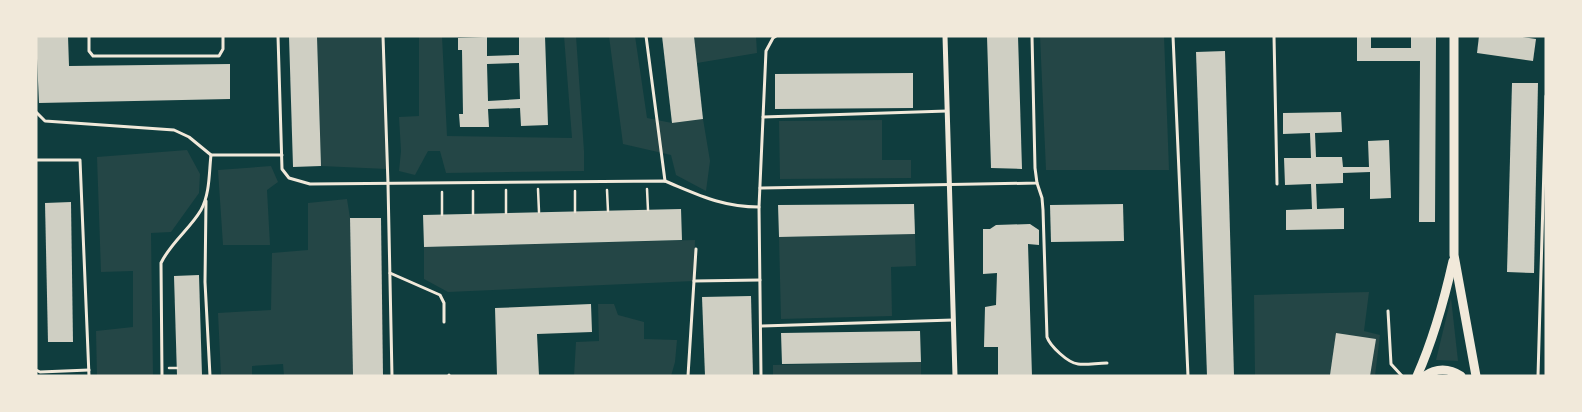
<svg xmlns="http://www.w3.org/2000/svg" width="1582" height="412" font-family="Jost,sans-serif">
<style>
.green{fill:#244646}
.building{fill:#cfcfc3;fill-rule:evenodd}
.lines{fill:none;stroke-linecap:round;stroke-linejoin:round}
.path{stroke:#f1e9da;stroke-width:2.5}
.service{stroke:#f1e9da;stroke-width:3}
.minor{stroke:#f1e9da;stroke-width:5}
.secondary{stroke:#f1e9da;stroke-width:9}
</style>
<rect width="100%" height="100%" fill="#0f3d3e"/>
<g class="green">
<polygon points="317,36 384,36 387,169 321,166"/>
<polygon points="419,36 442,36 447,136 572,138 564,36 576,36 584,151 584,171 446,173 440,151 428,151 415,175 399,171 401,151 399,117 419,116"/>
<polygon points="609,36 635,36 647,118 672,123 703,119 710,161 706,191 676,175 671,155 623,144"/>
<polygon points="694,36 756,36 757,53 697,63"/>
<polygon points="1040,36 1164,36 1169,170 1046,170"/>
<polygon points="882,120 882,160 911,160 911,178 780,179 779,121"/>
<polygon points="187,150 200,174 199,193 171,232 151,233 153,376 97,376 96,331 133,327 133,271 101,272 97,157"/>
<polygon points="271,166 278,182 267,190 270,245 223,245 218,170"/>
<polygon points="347,199 350,218 353,376 284,376 283,364 252,366 252,376 221,376 218,313 271,310 272,253 308,250 308,203"/>
<polygon points="915,234 916,266 891,267 892,316 781,319 779,237"/>
<polygon points="695,240 694,281 448,292 424,279 424,247"/>
<polygon points="1369,292 1364,331 1380,335 1375,376 1255,376 1254,295"/>
<polygon points="1451,298 1458,361 1436,360"/>
<polygon points="598,304 614,304 618,315 644,322 644,339 677,340 675,362 671,376 574,376 576,342 599,341"/>
<polygon points="921,362 921,376 773,376 773,365"/>
</g>
<g class="building">
<polygon points="36,36 68,36 69,66 230,64 230,99 39,103"/>
<polygon points="289,36 317,36 321,166 293,167"/>
<path d="M519,36H545L548,125L521,126L520,108L488,109L489,127H460L459,114H463L462,50H458V38L487,37V56L519,55ZM519,63L520,99L488,101L487,64Z"/>
<polygon points="662,36 694,36 703,119 672,123"/>
<polygon points="987,36 1018,36 1022,169 991,168"/>
<polygon points="1357,36 1371,36 1371,48 1411,48 1411,36 1436,36 1435,222 1419,222 1420,61 1357,61"/>
<polygon points="1479,36 1515,36 1536,39 1533,61 1477,53"/>
<polygon points="1225,51 1234,376 1207,376 1196,52"/>
<polygon points="913,73 913,108 775,109 775,74"/>
<polygon points="1512,83 1538,83 1534,273 1507,272"/>
<polygon points="1341,112 1342,132 1315,133 1316,157 1342,157 1343,167 1369,167 1368,141 1389,140 1391,198 1370,199 1370,172 1343,173 1343,183 1316,184 1317,209 1344,208 1344,229 1286,230 1286,210 1312,209 1311,184 1285,185 1284,158 1311,158 1310,133 1283,134 1283,113"/>
<polygon points="71,202 73,342 48,342 45,203"/>
<polygon points="914,204 915,234 779,237 778,205"/>
<polygon points="1123,204 1124,241 1051,242 1050,205"/>
<polygon points="681,209 682,240 424,247 423,215"/>
<polygon points="350,218 381,218 383,376 353,376"/>
<polygon points="1030,224 1039,230 1039,245 1028,244 1032,376 998,376 998,347 984,347 985,307 996,305 997,273 983,274 983,229 990,229 996,225"/>
<polygon points="199,275 202,376 177,376 174,276"/>
<polygon points="751,296 753,376 705,376 702,297"/>
<polygon points="591,304 592,332 537,334 539,376 497,376 495,308"/>
<polygon points="920,331 921,362 782,364 781,333"/>
<polygon points="1336,333 1376,339 1370,376 1330,375"/>
</g>
<g class="lines">
<g class="path">
<polyline points="538,189 539,212"/>
<polyline points="647,189 648,210"/>
<polyline points="506,190 506,213"/>
<polyline points="607,190 608,211"/>
<polyline points="473,191 473,214"/>
<polyline points="575,191 575,212"/>
<polyline points="442,192 442,215"/>
<polyline points="169,368 177,368"/>
</g>
<g class="service">
<polyline points="89,36 89,51 93,56 219,56 223,49 223,36"/>
<path d="M278,36L282,169L289,178L310,184L665,181C699,195 722,207 759,207"/>
<polyline points="383,36 388,184 392,376"/>
<polyline points="646,36 665,181"/>
<polyline points="1173,36 1188,376"/>
<polyline points="1274,36 1277,184"/>
<polyline points="36,112 45,121 174,130 189,137 211,155 282,155"/>
<polyline points="763,117 947,111"/>
<polyline points="36,160 80,160 89,376"/>
<path d="M1037,183L1042,198L1043,210L1047,337C1050,346 1068,363 1078,364C1087,365 1097,363 1107,363"/>
<polyline points="760,188 1037,183 1035,168 1032,36"/>
<polyline points="206,201 205,282 210,376"/>
<polyline points="390,273 440,295 444,303 444,322"/>
<polyline points="694,281 760,280"/>
<polyline points="1388,311 1391,364 1402,376"/>
<polyline points="761,326 953,320"/>
<polyline points="36,370 40,372 89,370"/>
<polyline points="449,375 449,376"/>
<path d="M162,376L161,263C171,242 190,229 201,210C210,194 209,172 211,155"/>
<polyline points="688,376 696,249"/>
<polyline points="761,376 759,207 766,51 773,38 776,36"/>
<polyline points="1538,376 1546,96"/>
</g>
<polyline class="minor" points="945,36 955,376"/>
<g class="secondary">
<polyline points="1454,36 1454,255 1476,376"/>
<path d="M1417,376C1434,338 1444,301 1453,261"/>
<path d="M1425,376C1436,368 1449,368 1461,376"/>
</g>
</g>
<rect width="1582" height="412" fill="none" stroke="#f1e9da" stroke-width="75"/>
</svg>
